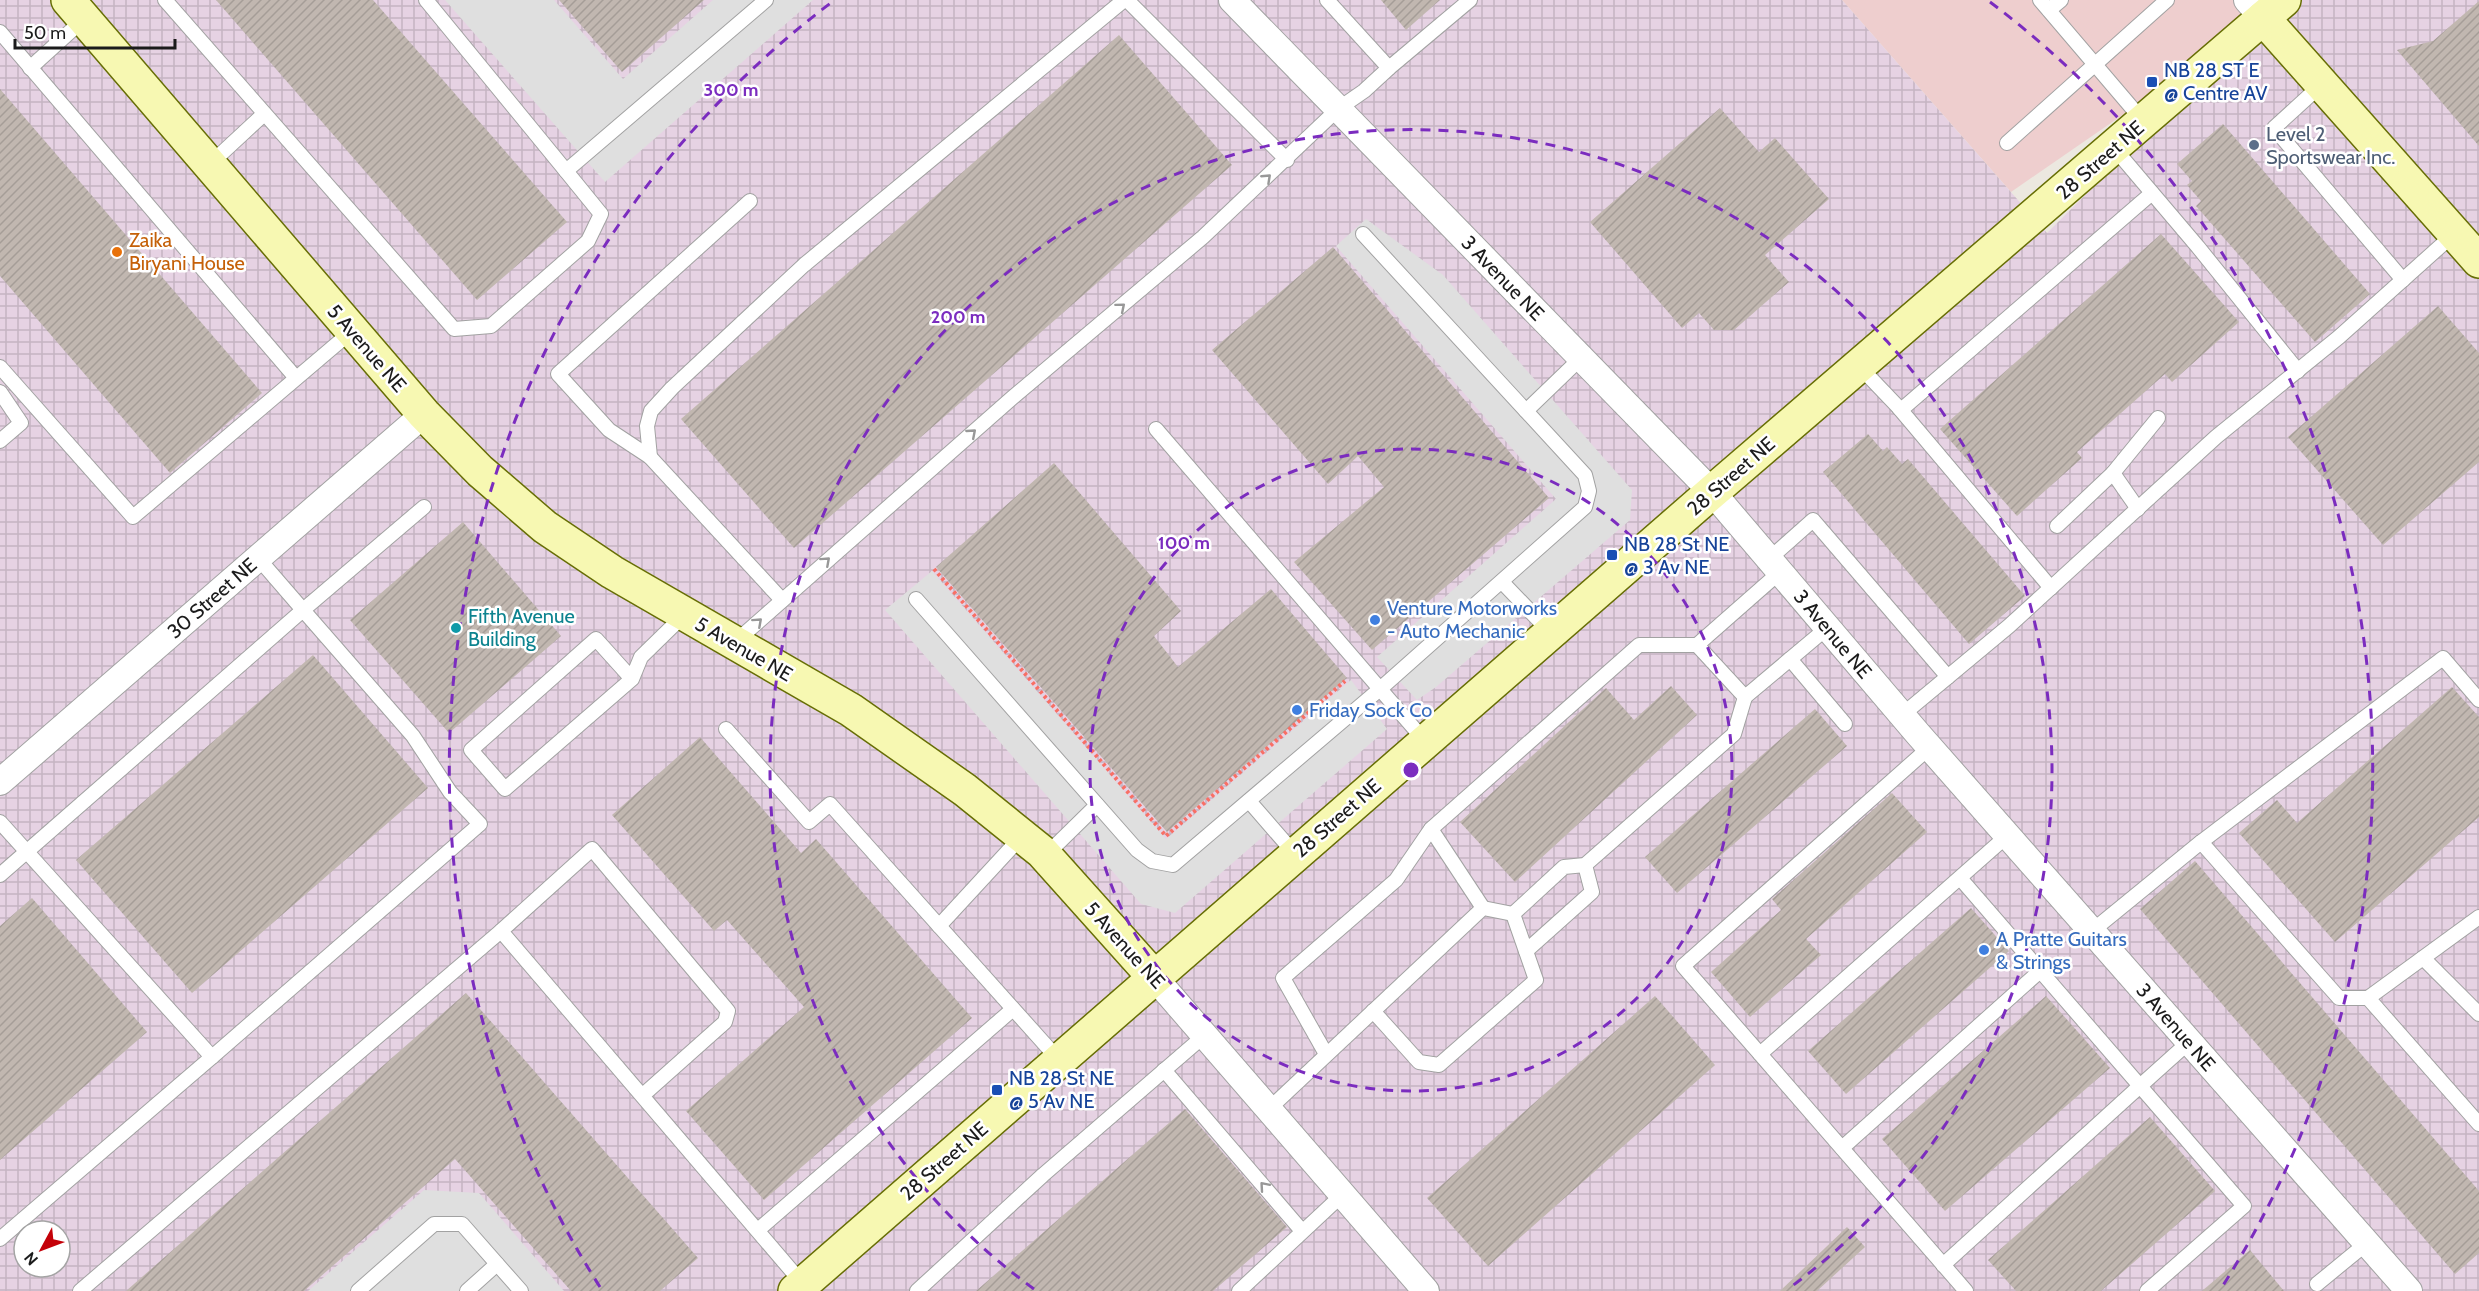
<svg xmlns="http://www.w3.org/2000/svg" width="2479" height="1291" font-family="Cabin,sans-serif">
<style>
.commercial{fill:#eecece}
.industrial{fill:url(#industrial-grid);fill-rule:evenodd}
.parking{fill:#dfdfdf}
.building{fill:url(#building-hatch)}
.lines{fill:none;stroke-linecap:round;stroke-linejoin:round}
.lane-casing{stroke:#a2a2a2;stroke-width:16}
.street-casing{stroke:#a2a2a2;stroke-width:28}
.secondary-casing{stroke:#676e05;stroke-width:36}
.path{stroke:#f86f65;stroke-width:4;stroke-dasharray:3 3;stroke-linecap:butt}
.lane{stroke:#fff;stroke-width:14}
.street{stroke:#fff;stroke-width:26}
.secondary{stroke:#f7f8b2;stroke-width:33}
.oneway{stroke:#989898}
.ring{fill:none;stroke:#7b2cbf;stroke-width:3;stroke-dasharray:10 8}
.transit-dot{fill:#1a4fb4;stroke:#fff;stroke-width:2}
.service-dot{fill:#5c6f8a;stroke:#fff;stroke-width:2}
.food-dot{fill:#e8710a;stroke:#fff;stroke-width:2}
.shop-dot{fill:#3f7fe0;stroke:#fff;stroke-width:2}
.culture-dot{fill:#0f9aa8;stroke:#fff;stroke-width:2}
.labels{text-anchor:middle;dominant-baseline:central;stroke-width:5;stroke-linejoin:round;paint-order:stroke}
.transit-label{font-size:20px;fill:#164399;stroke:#fff;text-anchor:start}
.service-label{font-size:20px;fill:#4e5e75;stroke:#fff;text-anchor:start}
.street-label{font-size:20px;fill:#1b1b1b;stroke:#fff}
.food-label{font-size:20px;fill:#c56008;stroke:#fff;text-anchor:start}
.shop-label{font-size:20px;fill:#366cbe;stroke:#fff;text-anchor:start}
.culture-label{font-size:20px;fill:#0d838f;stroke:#fff;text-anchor:start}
.centre{fill:#7b2cbf;stroke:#fff;stroke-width:3}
.ring-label{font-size:18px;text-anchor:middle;font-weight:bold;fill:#7b2cbf;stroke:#fff;stroke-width:5;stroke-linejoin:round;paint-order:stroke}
</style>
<defs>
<pattern id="industrial-grid" width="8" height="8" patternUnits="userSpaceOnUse" patternTransform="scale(1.5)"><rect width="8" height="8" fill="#e6d2e3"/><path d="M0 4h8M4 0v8" fill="none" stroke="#c5b4c2"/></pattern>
<pattern id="building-hatch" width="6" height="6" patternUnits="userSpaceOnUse" patternTransform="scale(1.5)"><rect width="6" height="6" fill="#c1b7b0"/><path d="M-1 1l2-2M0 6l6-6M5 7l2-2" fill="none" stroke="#a59d97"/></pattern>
</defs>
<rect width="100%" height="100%" fill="#ece8e0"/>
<polygon class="commercial" points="1842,0 2284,0 2263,18 2011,192"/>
<path class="industrial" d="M0,0H1842L2047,233L2263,18L2284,0H2479V1291H0ZM24,1231H60V1267H24Z"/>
<g class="parking">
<polygon points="445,0 554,0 623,79 713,0 813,0 605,182"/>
<polygon points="1366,219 1443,275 1632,490 1630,520 1436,687 1417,700 1377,657 1556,499 1336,246"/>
<polygon points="932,571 1166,839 1351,680 1387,729 1175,913 1141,904 885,610"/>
<polygon points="424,1190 479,1193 564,1291 308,1291"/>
</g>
<g class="building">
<polygon points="216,0 373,0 567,222 477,300"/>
<polygon points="559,0 704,0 622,72"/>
<polygon points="1381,0 1440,0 1406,30"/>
<polygon points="2479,1 2479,146 2397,50 2433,41"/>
<polygon points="1119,35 1232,165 794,548 681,419"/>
<polygon points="0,89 262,393 170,473 0,276"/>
<polygon points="1720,108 1759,152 1775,138 1829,199 1765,255 1789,282 1734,330 1714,330 1699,313 1682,328 1590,222"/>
<polygon points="2223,124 2370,294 2315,342 2196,206 2201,201 2187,185 2192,181 2177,164"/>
<polygon points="2161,234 2239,322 2172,382 2165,374 2077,452 2082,458 2017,516 1940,429"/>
<polygon points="1333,247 1549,498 1372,650 1294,562 1384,487 1358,456 1328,484 1212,350"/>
<polygon points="2438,306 2479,353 2479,462 2383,545 2288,437"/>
<polygon points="1868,434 1883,451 1887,447 1902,464 1908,459 2025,596 1969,644 1823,472"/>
<polygon points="1054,463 1181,611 1154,636 1178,667 1271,589 1347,678 1167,832 936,567"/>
<polygon points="463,522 561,636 449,733 350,620"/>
<polygon points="313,655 428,788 192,993 76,860"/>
<polygon points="1671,686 1697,715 1515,882 1460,822 1606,688 1634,720"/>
<polygon points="2452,687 2479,717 2479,817 2335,942 2239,833 2277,800 2297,823"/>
<polygon points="1815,709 1847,746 1677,893 1645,857"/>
<polygon points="700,737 801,853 816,839 972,1018 764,1200 686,1111 804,1007 727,920 714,931 612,815"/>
<polygon points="1892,793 1927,832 1806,939 1821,955 1750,1017 1711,972 1781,910 1772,899"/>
<polygon points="2195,861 2479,1191 2479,1253 2455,1274 2140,909"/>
<polygon points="32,898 147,1032 0,1160 0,926"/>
<polygon points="1971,908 2009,951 1846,1094 1808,1051"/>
<polygon points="466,993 698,1258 660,1291 571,1291 455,1159 304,1291 126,1291"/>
<polygon points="1655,996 1715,1065 1488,1266 1427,1198"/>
<polygon points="2046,996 2110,1068 1945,1211 1882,1139"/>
<polygon points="1185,1109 1287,1227 1213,1291 976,1291"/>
<polygon points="2150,1117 2215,1191 2101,1291 2016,1291 1988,1260"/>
<polygon points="1847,1227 1865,1247 1817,1291 1780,1291"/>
<polygon points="2250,1250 2284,1291 2202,1291"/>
</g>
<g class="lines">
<defs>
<g id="lane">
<polyline points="165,0 454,329 491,326 588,241 601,214 566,171"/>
<polyline points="426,0 566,171 766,0"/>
<polyline points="1127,0 1287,160"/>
<polyline points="2040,0 2144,122"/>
<polyline points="2049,10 2061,0"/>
<polyline points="0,32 296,378"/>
<polyline points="30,68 84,19"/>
<polyline points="1389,68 1470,0"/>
<polyline points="2321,85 2274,128 2403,280"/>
<polyline points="2007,143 2167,0"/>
<polyline points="2114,148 2198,247 2298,371"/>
<polyline points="209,165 264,114"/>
<polyline points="750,201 558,374 609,430 650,457 782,600"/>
<polyline points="1859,366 1901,410 2152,193"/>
<polyline points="0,367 133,517 352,331"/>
<polyline points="0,392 21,423 0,441"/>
<polyline points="1899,408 2051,588"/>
<polyline points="1526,411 1581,358"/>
<polyline points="1156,429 1380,689 1585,507 1589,491 1585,475 1363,234"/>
<polyline points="650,457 647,426 651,411 672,388 804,265 1124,0"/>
<polyline points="2113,473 2158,418"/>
<polyline points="2057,526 2113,473 2138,509"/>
<polyline points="258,558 303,610 424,507"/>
<polyline points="1769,559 1813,520 1948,677"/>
<polyline points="1780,572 1697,645 1745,697 1827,628"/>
<polyline points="1502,582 1550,632"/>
<polyline points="916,599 1137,850 1152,861 1173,865 1380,689 1425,741"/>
<polyline points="734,643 1012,398 1203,237 1338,109 1364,91 1389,68 1327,0"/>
<polyline points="1790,659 1845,724"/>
<polyline points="632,679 596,639 471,750 505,789 632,679 641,657 684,615"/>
<polyline points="1902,715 2009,626 2216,437 2339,337 2454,234"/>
<polyline points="726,729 809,822 830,804 1059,1060"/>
<polyline points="1249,801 1295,854"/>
<polyline points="0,822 212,1057 0,1239"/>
<polyline points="1431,829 1483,908"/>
<polyline points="2201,842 2443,658 2479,700"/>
<polyline points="1045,856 1097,805"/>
<polyline points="0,875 303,610 413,736 450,792 480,824 212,1057"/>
<polyline points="2479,917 2368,998 2479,1124"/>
<polyline points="939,926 1022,836"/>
<polyline points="2092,931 2201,842 2339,998 2368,998"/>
<polyline points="1526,951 1592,892 1585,865"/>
<polyline points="2423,958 2479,1014"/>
<polyline points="1373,1011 1419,1062 1439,1065 1536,980 1513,914"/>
<polyline points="1326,1054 1283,978 1396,880 1431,829 1639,645 1697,645"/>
<polyline points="1760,1054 1683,966 1930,747"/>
<polyline points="1164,1070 1302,1231"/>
<polyline points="643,1095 725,1022 728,1011 592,849 501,931 803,1284"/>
<polyline points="1269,1109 1483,908 1513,914 1564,867 1585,865 1734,734 1745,697"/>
<polyline points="1842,1148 2040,971"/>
<polyline points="758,1230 1013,1009"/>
<polyline points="1943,1265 2140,1086 1960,878"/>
<polyline points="2317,1284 2367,1243"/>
<polyline points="80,1291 501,931"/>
<polyline points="358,1291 434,1224 462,1224 521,1291"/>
<polyline points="467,1291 497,1264"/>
<polyline points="917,1291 1043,1175 1205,1035"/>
<polyline points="1239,1291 1342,1195"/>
<polyline points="1966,1291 1760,1054 2008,835"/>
<polyline points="2147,1291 2244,1206 2140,1086 2189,1042"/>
</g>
<g id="street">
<polyline points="1232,0 1712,492 1918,734 2409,1291"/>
<polyline points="2247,0 2263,18"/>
<polyline points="0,782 424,414"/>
<polyline points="1154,977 1426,1291"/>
</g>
<g id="secondary">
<polyline points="68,0 424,414 480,471 545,527 612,572 851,710 965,790 1042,852 1154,977"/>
<polyline points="2263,18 2479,261"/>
<polyline points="795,1291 1712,492 2284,0"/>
</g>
</defs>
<use href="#lane" class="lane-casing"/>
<use href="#street" class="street-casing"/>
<use href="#secondary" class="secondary-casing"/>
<polyline class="path" points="934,569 1166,836 1345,681"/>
<use href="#lane" class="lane"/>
<use href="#street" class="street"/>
<use href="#secondary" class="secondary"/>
</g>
<defs><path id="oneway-chevron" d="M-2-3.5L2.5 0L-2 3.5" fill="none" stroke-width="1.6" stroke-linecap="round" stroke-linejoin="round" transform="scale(1.5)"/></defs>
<g class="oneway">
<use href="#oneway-chevron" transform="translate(1267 178) rotate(-43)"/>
<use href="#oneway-chevron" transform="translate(1121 307) rotate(-40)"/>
<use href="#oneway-chevron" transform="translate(972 433) rotate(-41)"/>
<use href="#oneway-chevron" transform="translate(826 561) rotate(-42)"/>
<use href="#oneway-chevron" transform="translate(758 622) rotate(-42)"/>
<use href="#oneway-chevron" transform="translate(1264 1186) rotate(-131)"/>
</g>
<g class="ring">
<circle cx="1411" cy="770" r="321"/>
<path d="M1034 1289A641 641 0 1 1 1788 1289"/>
<path d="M600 1287A962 962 0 0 1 832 2M1990 2A962 962 0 0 1 2222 1287"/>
</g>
<g class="transit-dot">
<rect x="2146" y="76" width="12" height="12" rx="3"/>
<rect x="1606" y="549" width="12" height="12" rx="3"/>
<rect x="991" y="1084" width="12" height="12" rx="3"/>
</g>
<circle class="service-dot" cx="2254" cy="145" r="6"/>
<circle class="food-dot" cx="117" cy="252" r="6"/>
<g class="shop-dot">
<circle cx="1375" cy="620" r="6"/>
<circle cx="1297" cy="710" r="6"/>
<circle cx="1984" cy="950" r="6"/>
</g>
<circle class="culture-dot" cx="456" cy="628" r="6"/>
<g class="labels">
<g class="transit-label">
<text x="2164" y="70">NB 28 ST E<tspan x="2164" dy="23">@ Centre AV</tspan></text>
<text x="1624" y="544">NB 28 St NE<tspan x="1624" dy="23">@ 3 Av NE</tspan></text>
<text x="1009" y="1078">NB 28 St NE<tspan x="1009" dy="23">@ 5 Av NE</tspan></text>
</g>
<g class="service-label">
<text x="2266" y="134">Level 2<tspan x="2266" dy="23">Sportswear Inc.</tspan></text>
</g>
<g class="street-label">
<text transform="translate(2100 160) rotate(-41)">28 Street NE</text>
<text transform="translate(1503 278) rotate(46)">3 Avenue NE</text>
<text transform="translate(367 348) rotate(49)">5 Avenue NE</text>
<text transform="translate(1731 476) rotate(-41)">28 Street NE</text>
<text transform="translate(212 598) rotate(-41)">30 Street NE</text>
<text transform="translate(1833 634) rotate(50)">3 Avenue NE</text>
<text transform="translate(744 649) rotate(30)">5 Avenue NE</text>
<text transform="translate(1337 818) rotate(-41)">28 Street NE</text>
<text transform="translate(1125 945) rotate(48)">5 Avenue NE</text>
<text transform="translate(2176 1027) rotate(49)">3 Avenue NE</text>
<text transform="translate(944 1161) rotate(-41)">28 Street NE</text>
</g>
<g class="food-label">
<text x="129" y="240">Zaika<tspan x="129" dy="23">Biryani House</tspan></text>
</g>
<g class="shop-label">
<text x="1387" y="608">Venture Motorworks<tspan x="1387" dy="23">- Auto Mechanic</tspan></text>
<text x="1309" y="710">Friday Sock Co</text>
<text x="1996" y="939">A Pratte Guitars<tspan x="1996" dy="23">&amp; Strings</tspan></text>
</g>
<g class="culture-label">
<text x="468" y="616">Fifth Avenue<tspan x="468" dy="23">Building</tspan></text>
</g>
</g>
<circle cx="1411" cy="770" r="9" class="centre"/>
<g class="ring-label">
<text x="731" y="96">300 m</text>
<text x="958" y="323">200 m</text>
<text x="1184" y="549">100 m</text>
</g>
<g transform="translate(42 1249) rotate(229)"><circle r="28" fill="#ffffff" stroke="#a4a4a4" stroke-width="1.5"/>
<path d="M0-4.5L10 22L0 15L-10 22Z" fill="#c40109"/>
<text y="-9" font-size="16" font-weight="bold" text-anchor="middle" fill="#1b1b1b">N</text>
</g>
<path d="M15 39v9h160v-9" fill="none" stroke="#1b1b1b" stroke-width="3"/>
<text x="24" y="39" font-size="18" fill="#1b1b1b" stroke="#ffffff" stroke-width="4.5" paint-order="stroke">50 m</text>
</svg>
